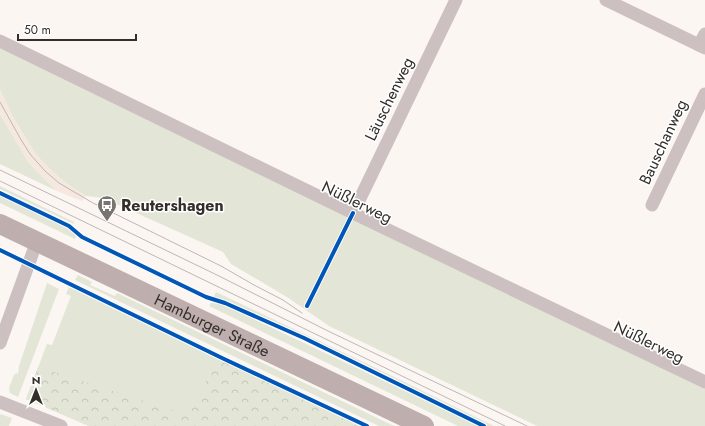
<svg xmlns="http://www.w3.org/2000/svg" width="705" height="426" font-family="Jost,sans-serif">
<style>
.built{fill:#f5e8df}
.green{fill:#e3e6d6}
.forest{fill:url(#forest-crowns)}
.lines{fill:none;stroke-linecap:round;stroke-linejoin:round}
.minor{stroke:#cdc0c1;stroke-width:13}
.primary{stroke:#beaeae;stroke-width:20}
.tram{stroke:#bfb6b6;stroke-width:1}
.cycleway-casing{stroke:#fff;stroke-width:6}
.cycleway{stroke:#0057b8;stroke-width:4}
.labels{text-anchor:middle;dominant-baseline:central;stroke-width:3;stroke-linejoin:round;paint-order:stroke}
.street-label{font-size:16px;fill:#322e2a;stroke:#fff}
.poi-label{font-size:16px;font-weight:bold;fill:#322e2a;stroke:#fff;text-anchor:start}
</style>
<defs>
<pattern id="forest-crowns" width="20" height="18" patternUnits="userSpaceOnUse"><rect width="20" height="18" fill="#e3e6d6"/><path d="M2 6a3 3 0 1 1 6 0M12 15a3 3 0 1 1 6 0" fill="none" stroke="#c3c6b8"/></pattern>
</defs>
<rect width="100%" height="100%" fill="#fbf6f2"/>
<polygon class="built" points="0,89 12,115 51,170 66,183 86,196 82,201 57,191 43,178 28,162 0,114"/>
<g class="green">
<polygon points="0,41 705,382 705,426 537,426 329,326 287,297 231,264 223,252 103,198 86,196 66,183 51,170 36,154 12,115 0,89"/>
<polygon points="0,114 28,162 43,178 57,191 0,164"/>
<polygon points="0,186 74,222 74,224 0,189"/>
<polygon points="0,195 70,229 77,235 75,239 0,203"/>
<polygon points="78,275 92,282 90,285 115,296 117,293 394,426 379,426 75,280"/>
<polygon points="47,283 59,289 18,397 10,393 9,388 14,375 16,373 18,374 19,366"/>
<polygon points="69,287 359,426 89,426 26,399 47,344 52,345 71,296 66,294"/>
<polygon points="216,292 378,369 494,426 487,426 228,301 213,298"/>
<polygon points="211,303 222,304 479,426 458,426 209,306"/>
<polygon points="0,414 12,418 9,426 0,426"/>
</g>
<polygon class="forest" points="218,359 359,426 89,426 26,399 38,367 188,415"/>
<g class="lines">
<g class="minor">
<polyline points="606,0 705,48"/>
<polyline points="0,41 353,213 705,382"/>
<polyline points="699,45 705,34"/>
<polyline points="652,205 705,94"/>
<polyline points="353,213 456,0"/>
<polyline points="0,343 37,241"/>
<polyline points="0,402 61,426"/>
</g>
<path class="primary" id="s1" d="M0,224L424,426"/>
<g class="tram">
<polyline points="0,102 20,138 30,154 45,171 59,183 93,203 221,266 254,285 283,300 302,313"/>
<polyline points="0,170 217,275 328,331 527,426"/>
<polyline points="0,181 505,426"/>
</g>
<defs>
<g id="cycleway">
<polyline points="0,193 69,226 82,237 206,297 225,303 304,338 484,426"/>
<polyline points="0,250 222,358 367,426"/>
<polyline points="307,306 353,213"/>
</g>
</defs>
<use href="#cycleway" class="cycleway-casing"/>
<use href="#cycleway" class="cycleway"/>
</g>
<defs>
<symbol id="bus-pin" viewBox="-11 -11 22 30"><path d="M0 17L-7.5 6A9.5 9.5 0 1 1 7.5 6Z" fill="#787470" stroke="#fff"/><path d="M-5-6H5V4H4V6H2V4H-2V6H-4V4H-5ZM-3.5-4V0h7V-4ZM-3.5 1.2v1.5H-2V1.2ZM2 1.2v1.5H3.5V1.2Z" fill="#fff"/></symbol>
</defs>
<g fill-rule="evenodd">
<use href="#bus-pin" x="96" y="194" width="22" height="30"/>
</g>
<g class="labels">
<g class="street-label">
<text transform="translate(389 99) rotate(-64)">Läuschenweg</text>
<text transform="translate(663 142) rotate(-65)">Bauschanweg</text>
<text transform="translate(357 202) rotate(26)">Nüßlerweg</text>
<text stroke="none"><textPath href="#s1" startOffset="235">Hamburger Straße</textPath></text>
<text transform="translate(649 342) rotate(26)">Nüßlerweg</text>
</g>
<g class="poi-label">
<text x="121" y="205">Reutershagen</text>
</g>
</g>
<g transform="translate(36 390)" stroke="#ffffff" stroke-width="3" paint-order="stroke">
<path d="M0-3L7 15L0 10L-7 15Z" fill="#322e2a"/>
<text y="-6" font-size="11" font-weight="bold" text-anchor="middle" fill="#322e2a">N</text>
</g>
<path d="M18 34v6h118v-6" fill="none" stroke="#322e2a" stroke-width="2"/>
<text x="24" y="34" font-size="12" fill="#322e2a" stroke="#ffffff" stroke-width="3" paint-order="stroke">50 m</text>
</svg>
